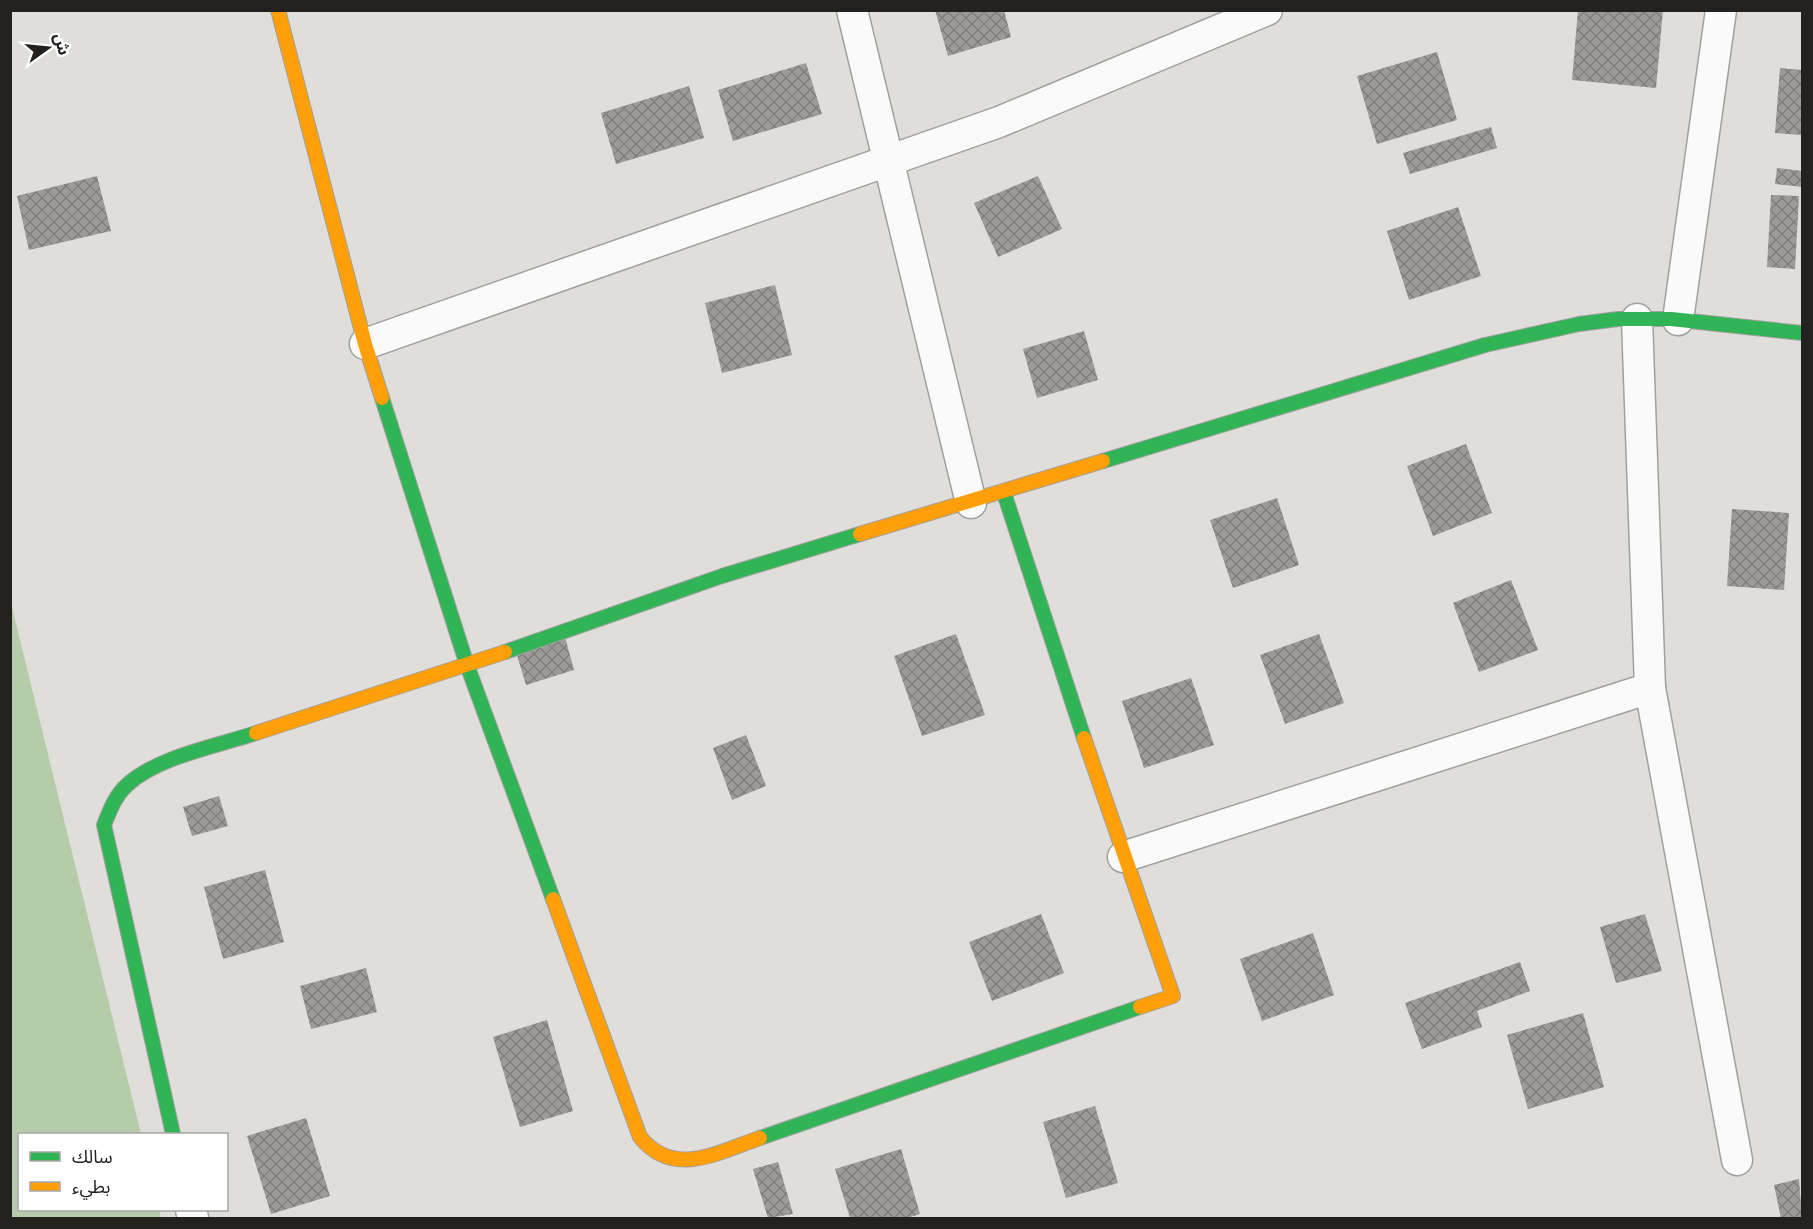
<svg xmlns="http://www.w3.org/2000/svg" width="1813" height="1229" font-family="Poppins,'Noto Sans Arabic',sans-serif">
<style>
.pitch{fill:#b6cca8}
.building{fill:url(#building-cross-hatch)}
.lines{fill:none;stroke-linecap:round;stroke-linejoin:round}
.street-casing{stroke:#a1a09e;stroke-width:33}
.fast-casing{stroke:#a1a09e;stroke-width:16}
.slow-casing{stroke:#a1a09e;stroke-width:16}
.street{stroke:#fafafa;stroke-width:30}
.fast{stroke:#30b455;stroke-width:14}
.slow{stroke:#ff9f0a;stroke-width:14}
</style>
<defs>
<pattern id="building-cross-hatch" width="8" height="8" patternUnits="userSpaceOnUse" patternTransform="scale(1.5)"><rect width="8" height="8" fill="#9d9b9a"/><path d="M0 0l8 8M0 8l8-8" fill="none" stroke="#807e7d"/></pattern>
</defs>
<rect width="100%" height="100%" fill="#e0dedb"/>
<polygon class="pitch" points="10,599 141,1134 20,1134 20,1210 159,1210 161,1218 11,1218"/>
<g class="building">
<polygon points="935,10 1004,10 1011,37 948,56"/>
<polygon points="1578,10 1663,10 1656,88 1572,80"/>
<polygon points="1437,52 1457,120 1377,144 1357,76"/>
<polygon points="806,63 822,114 733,141 718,90"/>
<polygon points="1780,68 1802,70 1802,135 1775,133"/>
<polygon points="689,86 704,138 616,164 601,113"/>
<polygon points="1491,127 1497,148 1410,174 1403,153"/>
<polygon points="1777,168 1802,171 1802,187 1775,184"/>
<polygon points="97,176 111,231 29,250 17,196"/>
<polygon points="1038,176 1062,229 998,257 974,203"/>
<polygon points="1771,195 1799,196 1795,269 1767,267"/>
<polygon points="1458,207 1481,276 1409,300 1387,231"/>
<polygon points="775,285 792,355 722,373 705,303"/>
<polygon points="1084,331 1098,380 1037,398 1023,349"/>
<polygon points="1466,444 1492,513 1433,536 1407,466"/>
<polygon points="1277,498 1299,565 1233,588 1210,520"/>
<polygon points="1732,509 1789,513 1784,590 1727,586"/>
<polygon points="1511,580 1538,650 1479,672 1453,603"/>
<polygon points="956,634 985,715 922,736 894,656"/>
<polygon points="1319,634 1344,703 1285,724 1260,655"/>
<polygon points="565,637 574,670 526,685 516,652"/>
<polygon points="1191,678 1214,745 1144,768 1122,701"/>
<polygon points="746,735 766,786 732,800 713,748"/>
<polygon points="219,796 228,826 192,836 183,807"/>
<polygon points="265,870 284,942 223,959 204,887"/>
<polygon points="1041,914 1064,973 992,1001 969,942"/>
<polygon points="1645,914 1662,971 1616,983 1600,927"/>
<polygon points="1313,933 1334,995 1262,1021 1240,959"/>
<polygon points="1520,962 1530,991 1477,1011 1482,1027 1422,1049 1405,1003"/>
<polygon points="366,968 377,1012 311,1029 300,986"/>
<polygon points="1583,1013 1604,1087 1528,1109 1507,1035"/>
<polygon points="547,1020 573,1111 520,1127 493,1037"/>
<polygon points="1095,1106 1118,1183 1066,1198 1043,1122"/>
<polygon points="306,1118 330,1196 271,1214 247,1136"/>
<polygon points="901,1149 920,1214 907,1218 850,1218 835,1169"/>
<polygon points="778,1162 793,1214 768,1218 753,1169"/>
<polygon points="1799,1179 1802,1218 1781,1218 1774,1185"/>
</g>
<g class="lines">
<defs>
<g id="street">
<polyline points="852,10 971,503"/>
<polyline points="1637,319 1650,688 1737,1160"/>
<polyline points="1678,320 1721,10"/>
<polyline points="365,344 999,122 1267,10"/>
<polyline points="1123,857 1650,688"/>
<polyline points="191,1210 193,1218"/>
</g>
<g id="fast">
<polyline points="382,398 467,665 553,899"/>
<polyline points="1103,461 1485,345 1579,324 1618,319 1671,319 1802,333"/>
<polyline points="1004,493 1084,738"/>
<polyline points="505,652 722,576 860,534"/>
<path d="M173,1134L104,825C110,810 115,796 127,785C157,757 217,746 256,733"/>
<polyline points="760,1138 1140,1007"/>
</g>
<g id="slow">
<polyline points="278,10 365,344 382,398"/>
<polyline points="860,534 1103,461"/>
<polyline points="256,733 505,652"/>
<polyline points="1084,738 1173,996 1140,1007"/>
<path d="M553,899L640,1137C674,1179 718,1152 760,1138"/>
</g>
</defs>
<use href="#street" class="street-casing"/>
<use href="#fast" class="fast-casing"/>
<use href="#slow" class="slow-casing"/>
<use href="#street" class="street"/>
<use href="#fast" class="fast"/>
<use href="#slow" class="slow"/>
</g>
<rect width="1813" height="1229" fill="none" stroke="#22211f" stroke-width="24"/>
<rect x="18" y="1133" width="210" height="78" fill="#ffffff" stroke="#a7a6a5" stroke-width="1.5"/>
<rect x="30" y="1152" width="30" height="9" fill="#30b455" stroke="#a7a6a5" stroke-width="1.5"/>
<text x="72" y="1163" font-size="18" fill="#22211f">سالك</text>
<rect x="30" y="1182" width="30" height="9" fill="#ff9f0a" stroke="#a7a6a5" stroke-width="1.5"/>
<text x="72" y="1193" font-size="18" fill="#22211f">بطيء</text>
<g transform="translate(48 48) rotate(75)" stroke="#ffffff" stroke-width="4.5" paint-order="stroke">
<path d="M0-4.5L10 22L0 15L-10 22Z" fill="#22211f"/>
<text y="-9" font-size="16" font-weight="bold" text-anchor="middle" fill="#22211f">ش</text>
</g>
</svg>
